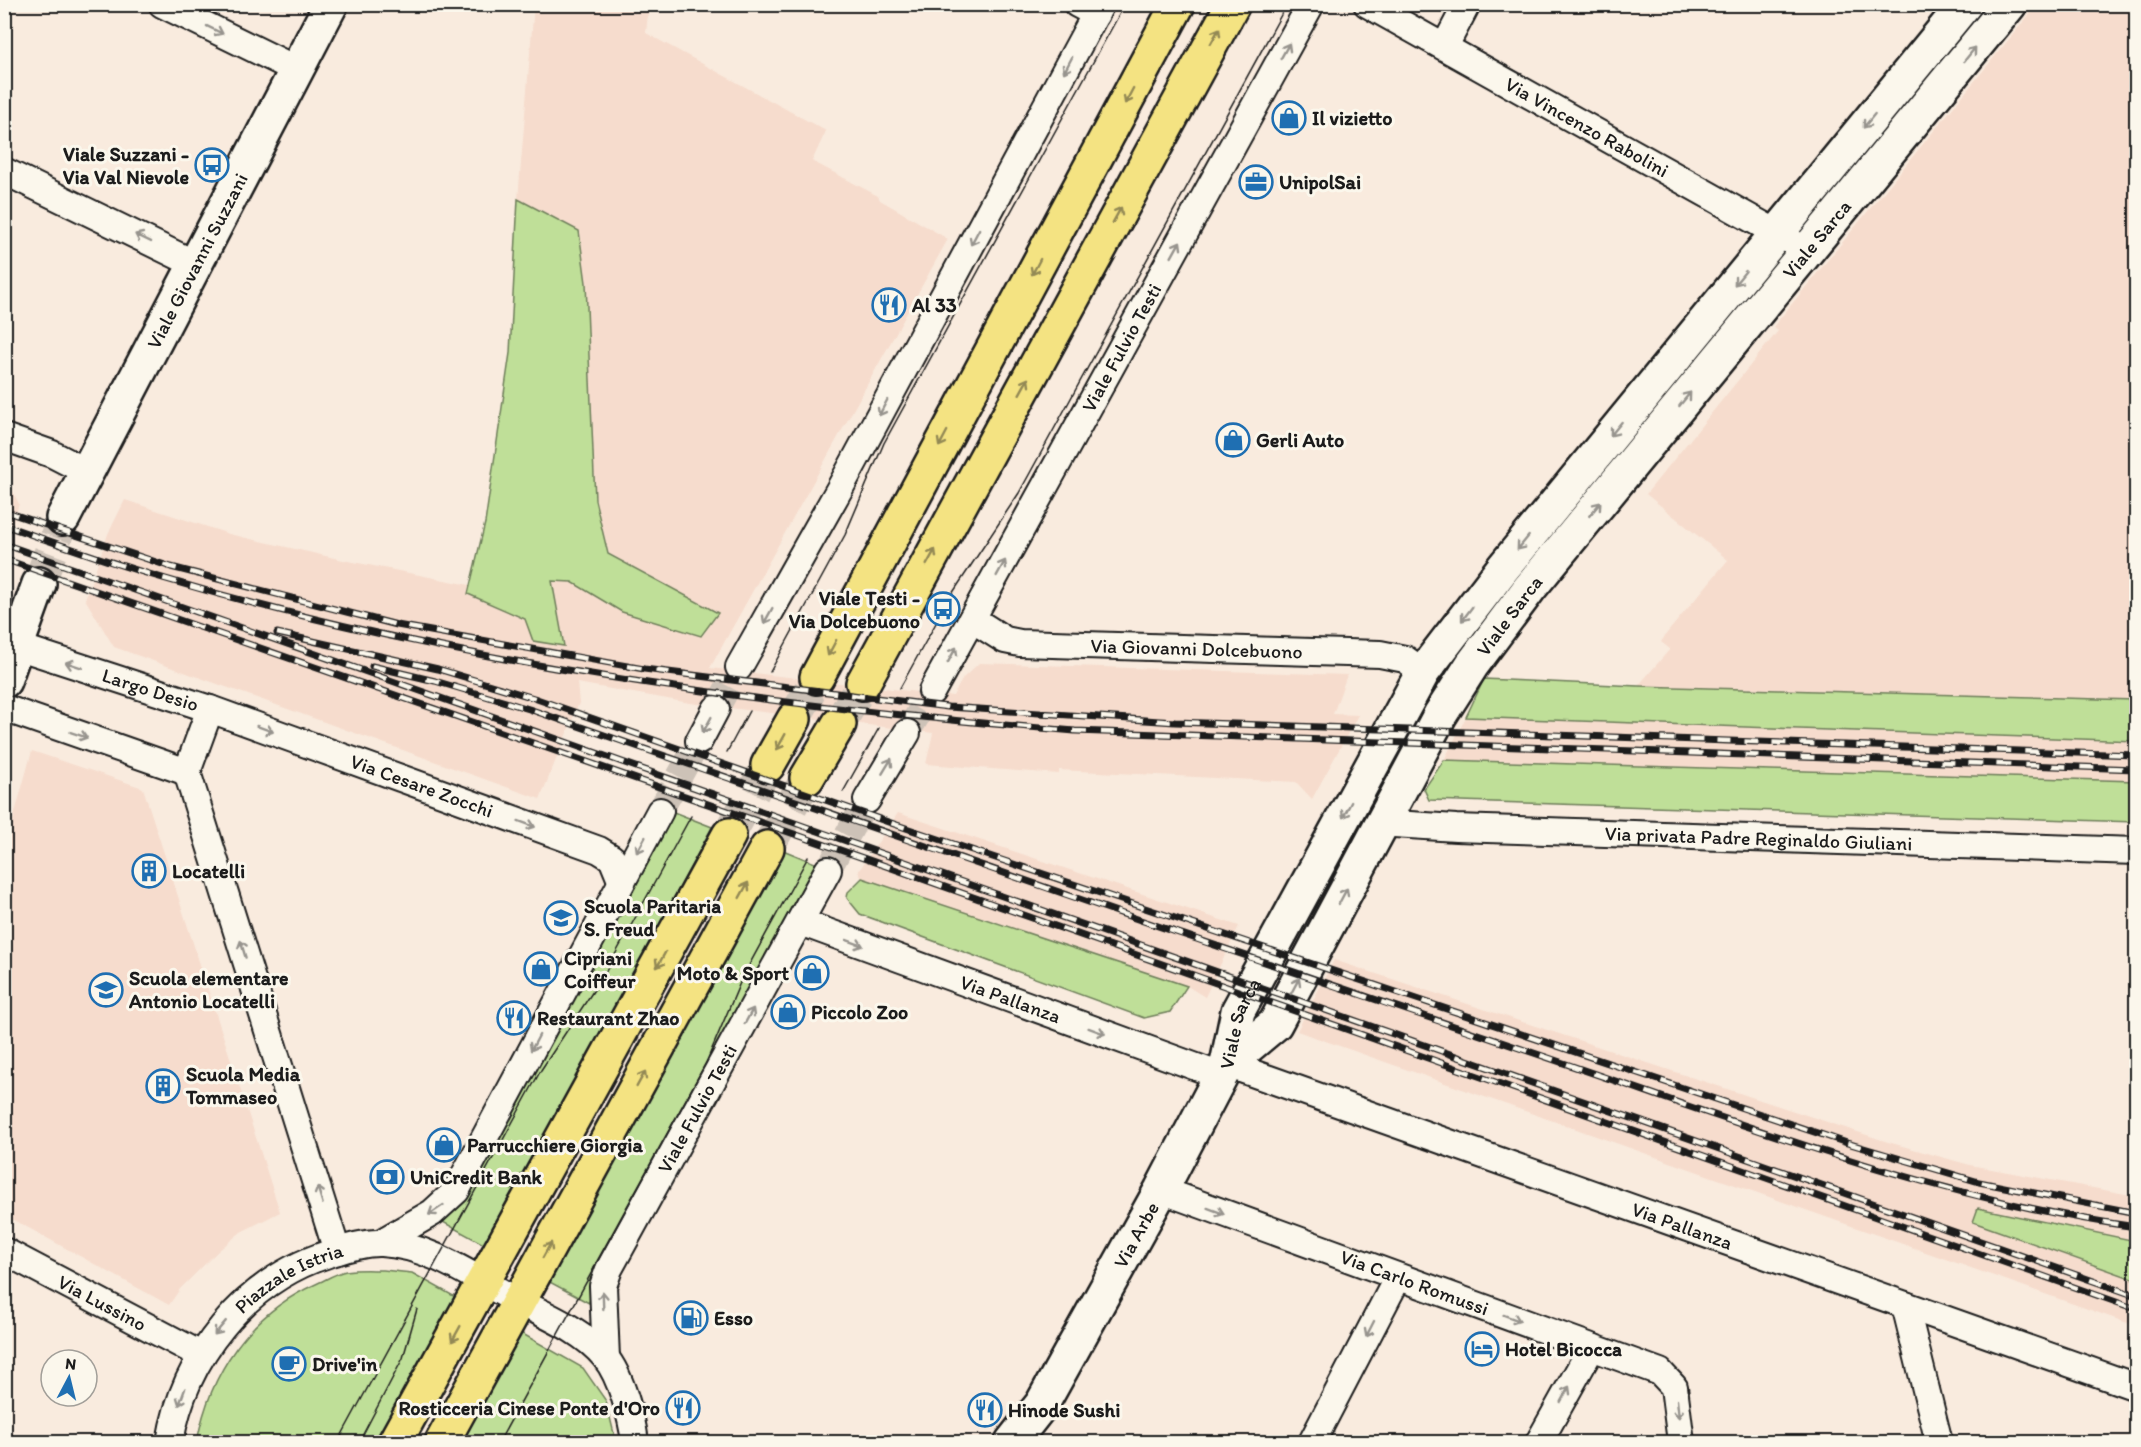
<svg xmlns="http://www.w3.org/2000/svg" width="2141" height="1447" font-family="Itim,sans-serif">
<style>
.built{fill:#f6dccd}
.green{fill:#bfdf98;stroke:#6e7e5a;stroke-width:1.5}
.lines{fill:none;stroke-linecap:round;stroke-linejoin:round}
.minor-tunnel{stroke:#cdc2b7;stroke-width:26;stroke-dasharray:26 13;stroke-linecap:butt}
.tertiary-tunnel{stroke:#cdc2b7;stroke-width:33;stroke-dasharray:33 16;stroke-linecap:butt}
.primary-tunnel{stroke:#cdc2b7;stroke-width:33;stroke-dasharray:33 16;stroke-linecap:butt}
.minor-casing{stroke:#1c1c1c;stroke-width:30}
.tertiary-casing{stroke:#1c1c1c;stroke-width:38}
.primary-casing{stroke:#1c1c1c;stroke-width:38}
.minor{stroke:#fbf7ec;stroke-width:26}
.tertiary{stroke:#fbf7ec;stroke-width:33}
.primary{stroke:#f4e382;stroke-width:33}
.tram{stroke:#1c1c1c;stroke-width:1.5}
.rail-casing{stroke:#1c1c1c;stroke-width:7}
.rail{stroke:#fbf7ec;stroke-width:4.5;stroke-dasharray:14;stroke-linecap:butt}
.oneway{stroke:#97948e}
.oneway2{stroke:#938954}
.labels{text-anchor:middle;dominant-baseline:central;stroke-width:6;stroke-linejoin:round;paint-order:stroke}
.poi-label{font-size:20px;font-weight:bold;fill:#1c1c1c;stroke:#fbf7ec;text-anchor:start}
.street-label{font-size:20px;fill:#1c1c1c;stroke:#fbf7ec}
</style>
<rect width="100%" height="100%" fill="#f9ebde"/>
<filter id="ink" filterUnits="userSpaceOnUse"><feTurbulence type="fractalNoise" baseFrequency=".0167" numOctaves="2"/><feDisplacementMap in="SourceGraphic" scale="12" xChannelSelector="R" yChannelSelector="G"/><feConvolveMatrix kernelMatrix="1 2 1 2 8 2 1 2 1" color-interpolation-filters="sRGB"/></filter>
<g filter="url(#ink)">
<g class="built">
<polygon points="534,5 649,5 646,33 826,131 812,161 878,196 880,200 948,239 710,668 953,696 963,678 979,663 1347,675 1333,714 1358,715 1312,799 1296,782 1059,770 1059,774 926,764 933,733 690,703 577,683 579,703 540,799 114,647 85,599 108,534 125,500 229,534 343,560 470,585 469,595 526,619 533,641 564,646 552,581 572,582 623,612 702,636 718,613 609,554 595,501 586,283 579,231 518,199"/>
<polygon points="2037,5 2136,5 2136,700 1638,686 1670,649 1661,642 1667,633 1728,560 1646,494 1778,331 1773,327"/>
<polygon points="5,475 19,504 5,544"/>
<polygon points="1466,717 2136,741 2136,781 1444,760"/>
<polygon points="32,751 143,788 280,1212 241,1232 218,1251 180,1289 169,1305 5,1215 5,849"/>
<polygon points="898,813 1239,926 1205,997 1187,986 862,878 858,872"/>
<polygon points="1334,960 1888,1142 1970,1165 2136,1196 2136,1241 1973,1222 2136,1280 2136,1326 1297,1031"/>
</g>
<g class="green">
<polygon points="518,199 579,231 586,283 595,500 608,554 718,613 701,636 622,612 572,582 552,581 564,646 533,641 525,619 468,594 485,523 510,353"/>
<polygon points="1484,679 1638,686 2136,700 2136,741 1466,717"/>
<polygon points="1444,760 2136,781 2136,822 1429,800 1424,789"/>
<polygon points="671,811 712,827 487,1246 441,1221"/>
<polygon points="783,850 817,864 594,1280 589,1303 544,1279"/>
<polygon points="862,878 1187,986 1170,1012 1144,1018 860,914 847,898 848,892"/>
<polygon points="1978,1208 2136,1241 2136,1280 1973,1222"/>
<path d="M383,1270L412,1273L459,1299L377,1442H197C210,1372 249,1314 316,1284C325,1280 336,1273 346,1271C358,1269 371,1270 383,1270Z"/>
<polygon points="521,1333 583,1368 606,1401 616,1442 462,1442"/>
</g>
<g class="lines">
<g class="minor-tunnel">
<polyline points="716,709 739,667"/>
<polyline points="907,733 932,691"/>
<polyline points="660,811 699,741"/>
<polyline points="828,870 867,800"/>
</g>
<polyline class="tertiary-tunnel" points="39,584 63,518"/>
<g class="primary-tunnel">
<polyline points="794,719 817,677"/>
<polyline points="839,724 863,683"/>
<polyline points="729,835 768,765"/>
<polyline points="767,848 807,778"/>
</g>
<defs>
<g id="minor">
<polyline points="162,4 297,70"/>
<polyline points="1077,4 1096,14"/>
<path id="s1" d="M1367,4L1791,241"/>
<polyline points="1445,46 1467,4"/>
<polyline points="4,171 195,264"/>
<polyline points="4,437 52,454 87,472"/>
<path id="s2" d="M972,619L1005,640L1020,643L1380,654L1405,659L1423,672"/>
<path id="s3" d="M4,642L210,709L599,850L612,858L621,880"/>
<polyline points="739,667 840,488 1101,4"/>
<path id="s4" d="M932,691L1311,4"/>
<polyline points="4,708 187,772"/>
<polyline points="699,741 716,709"/>
<polyline points="187,772 337,1251"/>
<polyline points="187,772 210,709"/>
<polyline points="867,800 907,733"/>
<path id="s5" d="M1384,819L1394,824L1456,828L2136,851"/>
<path id="s6" d="M800,922L1221,1076"/>
<path id="s7" d="M1227,1064L2136,1387"/>
<path id="s8" d="M1161,1190L1660,1372L1674,1387L1681,1442"/>
<polyline points="380,1243 432,1213 456,1191 660,811"/>
<path id="s9" d="M4,1251L201,1355"/>
<polyline points="1905,1305 1939,1442"/>
<path id="s10" d="M606,1358L603,1286L609,1269L828,870"/>
<path id="s11" d="M170,1442C184,1357 244,1281 328,1254C344,1249 364,1242 381,1243C428,1245 470,1275 510,1297C542,1314 582,1329 605,1357C621,1376 632,1418 635,1442"/>
<polyline points="1312,1442 1398,1277"/>
<polyline points="1539,1442 1592,1347"/>
</g>
<g id="tertiary">
<path id="s12" d="M63,518L331,4"/>
<polyline points="4,681 39,584"/>
<path id="s13" d="M1227,1064L1275,1024L1440,715L1472,665L1529,589L2010,4"/>
<path id="s14" d="M1012,1442L1042,1404L1161,1190L1227,1064L1238,1011L1423,672L1503,568L1965,4"/>
</g>
<g id="primary">
<polyline points="817,677 1178,4"/>
<polyline points="863,683 1233,4"/>
<polyline points="768,765 794,719"/>
<polyline points="807,778 839,724"/>
<polyline points="395,1442 729,835"/>
<polyline points="442,1442 767,848"/>
</g>
</defs>
<use href="#minor" class="minor-casing"/>
<use href="#tertiary" class="tertiary-casing"/>
<use href="#primary" class="primary-casing"/>
<use href="#minor" class="minor"/>
<use href="#tertiary" class="tertiary"/>
<use href="#primary" class="primary"/>
<g class="tram">
<polyline points="770,672 845,535 884,443 1125,4"/>
<polyline points="900,688 952,594 1019,493 1287,4"/>
<polyline points="727,752 749,711"/>
<polyline points="843,792 879,728"/>
<polyline points="338,1442 541,1070 605,973 691,816"/>
<polyline points="359,1442 403,1358 417,1309"/>
<polyline points="499,1442 706,1063 742,978 808,857"/>
</g>
<defs>
<g id="rail">
<polyline points="4,511 171,567 397,625 644,669 948,707 1175,722 2136,755"/>
<path d="M4,525C58,544 111,563 166,579C461,666 770,706 1075,731L2136,769"/>
<polyline points="4,544 2136,1296"/>
<polyline points="4,559 866,859 2136,1309"/>
<polyline points="277,633 438,669 534,698 891,823 1847,1143 1979,1182 2136,1213"/>
<path d="M372,666L435,681L529,709C861,824 1192,939 1525,1050C1725,1117 1927,1198 2136,1227"/>
</g>
</defs>
<use href="#rail" class="rail-casing"/>
<use href="#rail" class="rail"/>
</g>
<defs><path id="oneway-shaft" d="M-6 0H5M1.5-3L5.5 0L1.5 3" fill="none" stroke-width="1.6" stroke-linecap="round" stroke-linejoin="round" transform="scale(1.5)"/></defs>
<g class="oneway">
<use href="#oneway-shaft" transform="translate(215 30) rotate(26)"/>
<use href="#oneway-shaft" transform="translate(1285 51) rotate(-61)"/>
<use href="#oneway-shaft" transform="translate(1970 54) rotate(-51)"/>
<use href="#oneway-shaft" transform="translate(1068 65) rotate(118)"/>
<use href="#oneway-shaft" transform="translate(1869 121) rotate(129)"/>
<use href="#oneway-shaft" transform="translate(975 237) rotate(118)"/>
<use href="#oneway-shaft" transform="translate(143 238) rotate(-154)"/>
<use href="#oneway-shaft" transform="translate(1176 249) rotate(-61)"/>
<use href="#oneway-shaft" transform="translate(1740 278) rotate(129)"/>
<use href="#oneway-shaft" transform="translate(1685 399) rotate(-51)"/>
<use href="#oneway-shaft" transform="translate(883 408) rotate(118)"/>
<use href="#oneway-shaft" transform="translate(1616 429) rotate(129)"/>
<use href="#oneway-shaft" transform="translate(1595 509) rotate(-50)"/>
<use href="#oneway-shaft" transform="translate(1523 543) rotate(129)"/>
<use href="#oneway-shaft" transform="translate(1001 568) rotate(-61)"/>
<use href="#oneway-shaft" transform="translate(1467 614) rotate(127)"/>
<use href="#oneway-shaft" transform="translate(768 616) rotate(119)"/>
<use href="#oneway-shaft" transform="translate(952 655) rotate(-61)"/>
<use href="#oneway-shaft" transform="translate(74 665) rotate(-162)"/>
<use href="#oneway-shaft" transform="translate(707 725) rotate(119)"/>
<use href="#oneway-shaft" transform="translate(265 729) rotate(20)"/>
<use href="#oneway-shaft" transform="translate(79 735) rotate(19)"/>
<use href="#oneway-shaft" transform="translate(887 766) rotate(-59)"/>
<use href="#oneway-shaft" transform="translate(1347 810) rotate(118)"/>
<use href="#oneway-shaft" transform="translate(527 824) rotate(20)"/>
<use href="#oneway-shaft" transform="translate(641 845) rotate(119)"/>
<use href="#oneway-shaft" transform="translate(1343 896) rotate(-62)"/>
<use href="#oneway-shaft" transform="translate(855 943) rotate(20)"/>
<use href="#oneway-shaft" transform="translate(243 949) rotate(-107)"/>
<use href="#oneway-shaft" transform="translate(1295 986) rotate(-62)"/>
<use href="#oneway-shaft" transform="translate(749 1016) rotate(-61)"/>
<use href="#oneway-shaft" transform="translate(1097 1031) rotate(20)"/>
<use href="#oneway-shaft" transform="translate(535 1043) rotate(118)"/>
<use href="#oneway-shaft" transform="translate(320 1195) rotate(-107)"/>
<use href="#oneway-shaft" transform="translate(436 1210) rotate(146)"/>
<use href="#oneway-shaft" transform="translate(1216 1211) rotate(20)"/>
<use href="#oneway-shaft" transform="translate(603 1300) rotate(-92)"/>
<use href="#oneway-shaft" transform="translate(1512 1318) rotate(20)"/>
<use href="#oneway-shaft" transform="translate(220 1328) rotate(130)"/>
<use href="#oneway-shaft" transform="translate(1370 1329) rotate(117)"/>
<use href="#oneway-shaft" transform="translate(1565 1394) rotate(-61)"/>
<use href="#oneway-shaft" transform="translate(182 1397) rotate(110)"/>
<use href="#oneway-shaft" transform="translate(1678 1409) rotate(84)"/>
</g>
<g class="oneway2">
<use href="#oneway-shaft" transform="translate(1215 36) rotate(-61)"/>
<use href="#oneway-shaft" transform="translate(1129 96) rotate(118)"/>
<use href="#oneway-shaft" transform="translate(1117 215) rotate(-61)"/>
<use href="#oneway-shaft" transform="translate(1036 267) rotate(118)"/>
<use href="#oneway-shaft" transform="translate(1024 386) rotate(-61)"/>
<use href="#oneway-shaft" transform="translate(943 439) rotate(118)"/>
<use href="#oneway-shaft" transform="translate(931 557) rotate(-61)"/>
<use href="#oneway-shaft" transform="translate(832 648) rotate(118)"/>
<use href="#oneway-shaft" transform="translate(781 742) rotate(119)"/>
<use href="#oneway-shaft" transform="translate(744 890) rotate(-61)"/>
<use href="#oneway-shaft" transform="translate(661 960) rotate(119)"/>
<use href="#oneway-shaft" transform="translate(641 1079) rotate(-61)"/>
<use href="#oneway-shaft" transform="translate(547 1250) rotate(-61)"/>
<use href="#oneway-shaft" transform="translate(456 1334) rotate(119)"/>
</g>
</g>
<defs>
<symbol id="shop-ring" viewBox="-11 -11 22 22"><circle r="9.5" fill="#fbf7ec" stroke="#1f6fb2" stroke-width="1.5"/><path d="M-5-2.5h2.3a2.7 3.5 0 0 1 5.4 0H5L5.5 6h-11ZM-1.5-2.5h3a1.5 2.3 0 0 0-3 0Z" fill="#1f6fb2"/></symbol>
<symbol id="bus-ring" viewBox="-11 -11 22 22"><circle r="9.5" fill="#fbf7ec" stroke="#1f6fb2" stroke-width="1.5"/><path d="M-5-6H5V4H4V6H2V4H-2V6H-4V4H-5ZM-3.5-4V0h7V-4ZM-3.5 1.2v1.5H-2V1.2ZM2 1.2v1.5H3.5V1.2Z" fill="#1f6fb2"/></symbol>
<symbol id="office-ring" viewBox="-11 -11 22 22"><circle r="9.5" fill="#fbf7ec" stroke="#1f6fb2" stroke-width="1.5"/><path d="M-6-3h4V-5.5h4V-3h4V5H-6ZM-1-4.5V-3h2v-1.5ZM-6 0V1H6V0Z" fill="#1f6fb2"/></symbol>
<symbol id="restaurant-ring" viewBox="-11 -11 22 22"><circle r="9.5" fill="#fbf7ec" stroke="#1f6fb2" stroke-width="1.5"/><path d="M-5-6h1v4h1v-4h1v4h1v-4h1v5L-1.5 .5V6h-2V.5L-5-1ZM5-6V6H3V1.5H1.5Q1.5-4 5-6Z" fill="#1f6fb2"/></symbol>
<symbol id="building-ring" viewBox="-11 -11 22 22"><circle r="9.5" fill="#fbf7ec" stroke="#1f6fb2" stroke-width="1.5"/><path d="M-4-6H4V6H1V3H-1V6H-4ZM-2.5-4.3h1.7v1.8h-1.7ZM.8-4.3h1.7v1.8H.8ZM-2.5-1h1.7V.8h-1.7ZM.8-1h1.7V.8H.8Z" fill="#1f6fb2"/></symbol>
<symbol id="school-ring" viewBox="-11 -11 22 22"><circle r="9.5" fill="#fbf7ec" stroke="#1f6fb2" stroke-width="1.5"/><path d="M0-5L7-2L0 1L-7-2ZM-4 1L0 2.5L4 1V4Q0 6-4 4Z" fill="#1f6fb2"/></symbol>
<symbol id="bank-ring" viewBox="-11 -11 22 22"><circle r="9.5" fill="#fbf7ec" stroke="#1f6fb2" stroke-width="1.5"/><path d="M-6-4H6V4H-6ZM0-2.3a2.3 2.3 0 1 0 0 4.6a2.3 2.3 0 1 0 0-4.6Z" fill="#1f6fb2"/></symbol>
<symbol id="fuel-ring" viewBox="-11 -11 22 22"><circle r="9.5" fill="#fbf7ec" stroke="#1f6fb2" stroke-width="1.5"/><path d="M-5.5-6h7V0h2V4h1.3V-2.5L3-4.5l.8-.8L6-3V5H2.5V1h-1V6h-7ZM-4.2-4.7v3.2H.2V-4.7Z" fill="#1f6fb2"/></symbol>
<symbol id="hotel-ring" viewBox="-11 -11 22 22"><circle r="9.5" fill="#fbf7ec" stroke="#1f6fb2" stroke-width="1.5"/><path d="M-6-4.5h1.5V1H6V5H4.5V3h-9V5H-6ZM-4 0a1.8 1.8 0 1 1 3.6 0ZM.5 0V-2.5h3Q6-2.5 6 0Z" fill="#1f6fb2"/></symbol>
<symbol id="cafe-ring" viewBox="-11 -11 22 22"><circle r="9.5" fill="#fbf7ec" stroke="#1f6fb2" stroke-width="1.5"/><path d="M-5.5-4.5H6V0H3Q3 3.5 0 3.5H-2.5Q-5.5 3.5-5.5 0ZM3-3.2v2h1.7v-2ZM-6 4.5H4V6H-6Z" fill="#1f6fb2"/></symbol>
</defs>
<g fill-rule="evenodd">
<use href="#shop-ring" x="1270" y="99" width="38" height="38"/>
<use href="#bus-ring" x="193" y="146" width="38" height="38"/>
<use href="#office-ring" x="1237" y="163" width="38" height="38"/>
<use href="#restaurant-ring" x="870" y="286" width="38" height="38"/>
<use href="#shop-ring" x="1214" y="421" width="38" height="38"/>
<use href="#bus-ring" x="924" y="590" width="38" height="38"/>
<use href="#building-ring" x="130" y="852" width="38" height="38"/>
<use href="#school-ring" x="542" y="899" width="38" height="38"/>
<use href="#shop-ring" x="522" y="950" width="38" height="38"/>
<use href="#shop-ring" x="793" y="954" width="38" height="38"/>
<use href="#school-ring" x="87" y="971" width="38" height="38"/>
<use href="#shop-ring" x="769" y="993" width="38" height="38"/>
<use href="#restaurant-ring" x="495" y="999" width="38" height="38"/>
<use href="#building-ring" x="144" y="1067" width="38" height="38"/>
<use href="#shop-ring" x="425" y="1126" width="38" height="38"/>
<use href="#bank-ring" x="368" y="1158" width="38" height="38"/>
<use href="#fuel-ring" x="672" y="1299" width="38" height="38"/>
<use href="#hotel-ring" x="1463" y="1330" width="38" height="38"/>
<use href="#cafe-ring" x="270" y="1345" width="38" height="38"/>
<use href="#restaurant-ring" x="664" y="1389" width="38" height="38"/>
<use href="#restaurant-ring" x="966" y="1391" width="38" height="38"/>
</g>
<g class="labels">
<g class="poi-label">
<text x="1312" y="118">Il vizietto</text>
<text x="189" y="154" text-anchor="end">Viale Suzzani -<tspan x="189" dy="23">Via Val Nievole</tspan></text>
<text x="1279" y="182">UnipolSai</text>
<text x="912" y="305">Al 33</text>
<text x="1256" y="440">Gerli Auto</text>
<text x="920" y="598" text-anchor="end">Viale Testi -<tspan x="920" dy="23">Via Dolcebuono</tspan></text>
<text x="172" y="871">Locatelli</text>
<text x="584" y="906">Scuola Paritaria<tspan x="584" dy="23">S. Freud</tspan></text>
<text x="564" y="958">Cipriani<tspan x="564" dy="23">Coiffeur</tspan></text>
<text x="789" y="973" text-anchor="end">Moto &amp; Sport</text>
<text x="129" y="978">Scuola elementare<tspan x="129" dy="23">Antonio Locatelli</tspan></text>
<text x="811" y="1012">Piccolo Zoo</text>
<text x="537" y="1018">Restaurant Zhao</text>
<text x="186" y="1074">Scuola Media<tspan x="186" dy="23">Tommaseo</tspan></text>
<text x="467" y="1145">Parrucchiere Giorgia</text>
<text x="410" y="1177">UniCredit Bank</text>
<text x="714" y="1318">Esso</text>
<text x="1505" y="1349">Hotel Bicocca</text>
<text x="312" y="1364">Drive'in</text>
<text x="660" y="1408" text-anchor="end">Rosticceria Cinese Ponte d'Oro</text>
<text x="1008" y="1410">Hinode Sushi</text>
</g>
<g class="street-label">
<text stroke="none"><textPath href="#s1" startOffset="252">Via Vincenzo Rabolini</textPath></text>
<text stroke="none"><textPath href="#s13" startOffset="1020">Viale Sarca</textPath></text>
<text stroke="none"><textPath href="#s12" startOffset="290">Viale Giovanni Suzzani</textPath></text>
<text stroke="none"><textPath href="#s4" startOffset="392">Viale Fulvio Testi</textPath></text>
<text stroke="none"><textPath href="#s13" startOffset="534">Viale Sarca</textPath></text>
<text stroke="none"><textPath href="#s2" startOffset="231">Via Giovanni Dolcebuono</textPath></text>
<text stroke="none"><textPath href="#s3" startOffset="154">Largo Desio</textPath></text>
<text stroke="none"><textPath href="#s3" startOffset="442">Via Cesare Zocchi</textPath></text>
<text stroke="none"><textPath href="#s5" startOffset="376">Via privata Padre Reginaldo Giuliani</textPath></text>
<text stroke="none"><textPath href="#s6" startOffset="224">Via Pallanza</textPath></text>
<text stroke="none"><textPath href="#s14" startOffset="478">Viale Sarca</textPath></text>
<text stroke="none"><textPath href="#s10" startOffset="273">Viale Fulvio Testi</textPath></text>
<text stroke="none"><textPath href="#s7" startOffset="483">Via Pallanza</textPath></text>
<text stroke="none"><textPath href="#s14" startOffset="242">Via Arbe</textPath></text>
<text stroke="none"><textPath href="#s11" startOffset="212">Piazzale Istria</textPath></text>
<text stroke="none"><textPath href="#s8" startOffset="270">Via Carlo Romussi</textPath></text>
<text stroke="none"><textPath href="#s9" startOffset="111">Via Lussino</textPath></text>
</g>
</g>
<rect width="2141" height="1447" fill="none" stroke="#fbf7ec" stroke-width="24"/>
<rect x="12" y="12" width="2117" height="1423" fill="none" stroke="#1c1c1c" stroke-width="2" filter="url(#ink)"/>
<g transform="translate(69 1378) rotate(7)"><circle r="28" fill="#fbf7ec" stroke="#a29f99" stroke-width="1.5"/>
<path d="M0-4.5L10 22L0 15L-10 22Z" fill="#1f6fb2"/>
<text y="-9" font-size="16" font-weight="bold" text-anchor="middle" fill="#1c1c1c">N</text>
</g>
</svg>
